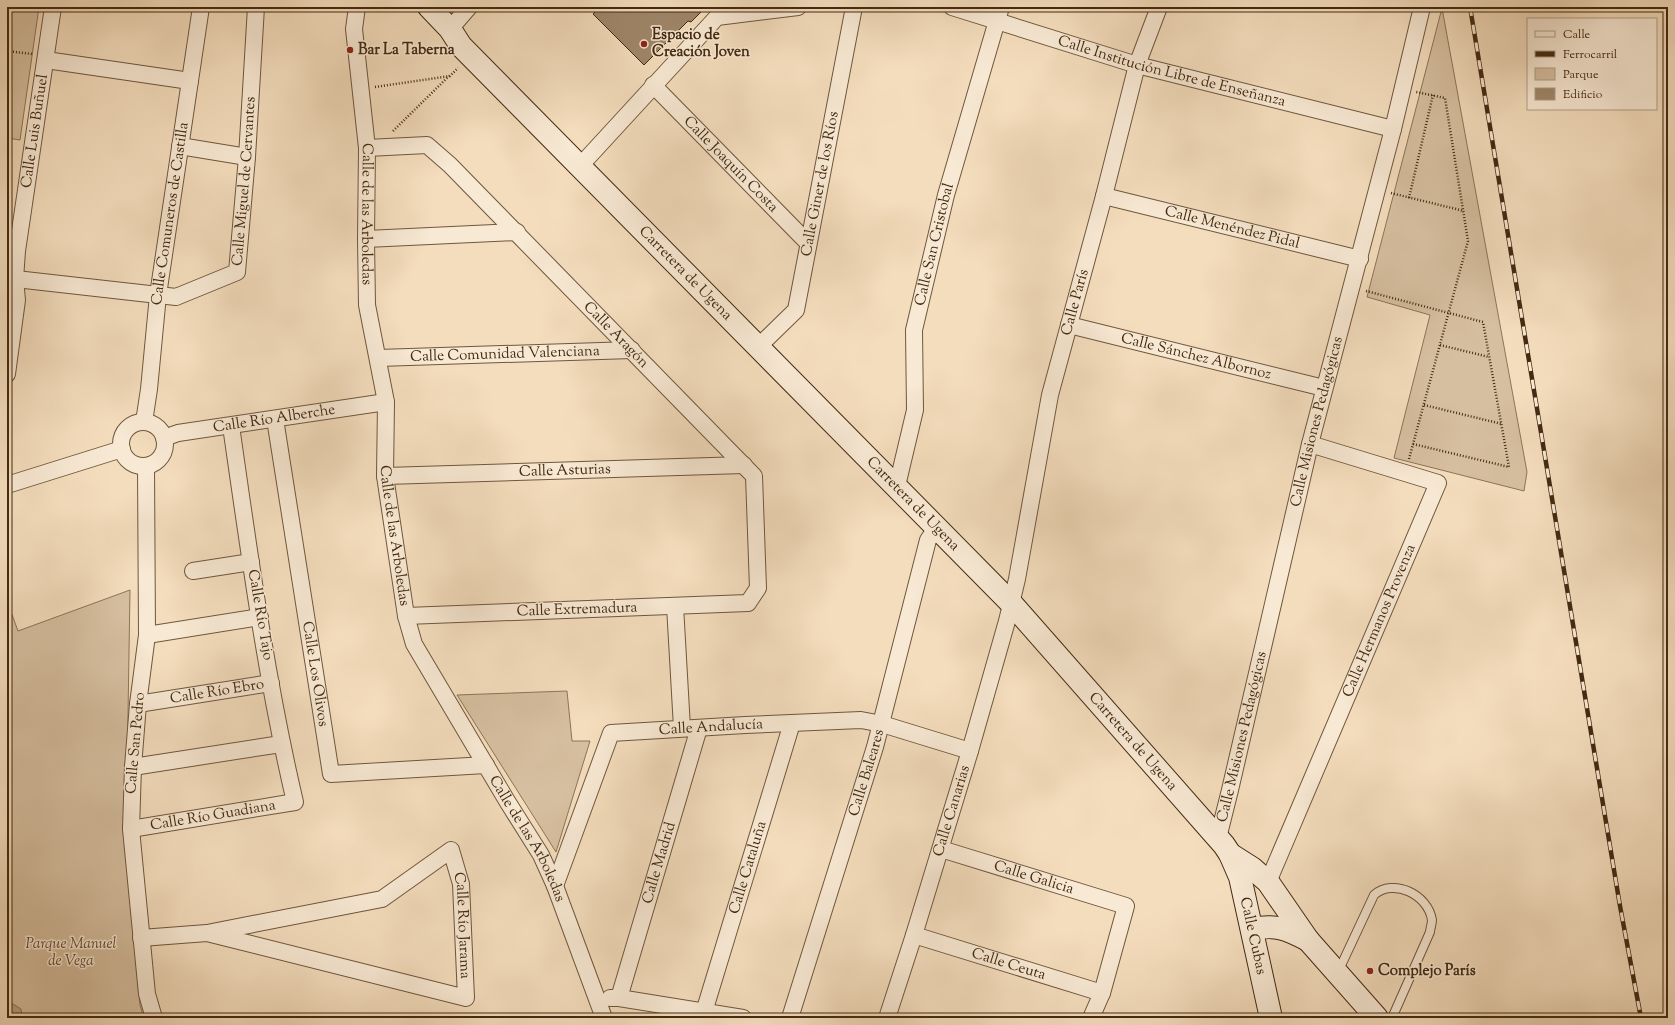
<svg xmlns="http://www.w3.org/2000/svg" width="1675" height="1025" font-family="'Sorts Mill Goudy',serif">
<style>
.green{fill:#d6bfa0;stroke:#8c7458}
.water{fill:#b8a083;stroke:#897155}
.building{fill:#9f876a;stroke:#432a11}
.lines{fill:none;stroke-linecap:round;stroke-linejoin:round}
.lane-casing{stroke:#6f573c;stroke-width:10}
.street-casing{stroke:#6f573c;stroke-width:18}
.secondary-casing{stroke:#432a11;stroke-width:24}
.path{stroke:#432a11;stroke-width:2.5;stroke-dasharray:1 2;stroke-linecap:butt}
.lane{stroke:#f8e9d4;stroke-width:8}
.street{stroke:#f8e9d4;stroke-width:16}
.secondary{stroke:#f8e9d4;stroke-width:22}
.rail-casing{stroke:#432a11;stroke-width:4.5}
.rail{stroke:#f8e9d4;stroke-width:3;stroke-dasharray:9;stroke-linecap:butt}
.poi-dot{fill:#8f2418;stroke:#f8e9d4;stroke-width:1.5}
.labels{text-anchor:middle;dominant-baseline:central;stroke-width:3;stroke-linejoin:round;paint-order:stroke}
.poi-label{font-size:15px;font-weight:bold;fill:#432a11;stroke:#f8e9d4;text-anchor:start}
.street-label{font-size:15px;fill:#432a11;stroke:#f8e9d4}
.park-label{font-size:15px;font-style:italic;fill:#60482e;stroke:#f8e9d4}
</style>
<rect width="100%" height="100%" fill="#f4ddbd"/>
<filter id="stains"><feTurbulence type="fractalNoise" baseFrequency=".005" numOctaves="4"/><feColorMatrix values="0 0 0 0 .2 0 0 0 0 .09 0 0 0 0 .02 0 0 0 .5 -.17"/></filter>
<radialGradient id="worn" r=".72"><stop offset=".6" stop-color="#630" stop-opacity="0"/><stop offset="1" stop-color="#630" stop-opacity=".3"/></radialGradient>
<g class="green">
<polygon points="7,7 39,7 20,140 7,138"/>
<polygon points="1442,8 1527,472 1524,491 1394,458 1430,315 1367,297"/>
<polygon points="130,590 126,841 140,1005 144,1018 7,1018 7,601 18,631"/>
<polygon points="567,691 572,741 590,741 556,852 457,695"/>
</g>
<polygon class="water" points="13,1004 21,1009 22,1018 7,1018 7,1005"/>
<polygon class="building" points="600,7 706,7 691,22 688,21 644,65 593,14"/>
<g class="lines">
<defs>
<path id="lane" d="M1338,972L1374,895C1393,878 1428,894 1432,920C1432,924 1430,929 1430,932L1392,1018"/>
<g id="street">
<path id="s1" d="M357,7L354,29L367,148L366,239L367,305L386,402L385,476L406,616L414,644L507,801L541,855L555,886L604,1018"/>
<path id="s2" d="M952,7L1137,65L1393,129"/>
<polyline points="450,29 469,7"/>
<polyline points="46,60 190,81"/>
<path id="s3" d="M653,85L808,243"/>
<polyline points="180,146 247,157"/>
<path id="s4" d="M367,148L427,145L450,165L754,476L758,588L748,603L406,616"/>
<polyline points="580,166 717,17 798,7"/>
<path id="s5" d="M1104,196L1360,259"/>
<polyline points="366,239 517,232"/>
<path id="s6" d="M7,278L176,297L237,272L247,157L256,7"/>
<path id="s7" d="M1069,325L1324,388"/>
<path id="s8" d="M759,346L796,310L854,7"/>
<path id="s9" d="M378,358L632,350"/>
<path id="s10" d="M7,374L17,300L15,279L17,251L53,7"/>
<path id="s11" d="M275,419L331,774L486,765"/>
<path id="s12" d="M144,422L149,389L158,295L201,7"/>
<circle cx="143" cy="444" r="22"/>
<path id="s13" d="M164,438L178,433L386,402"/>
<polyline points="146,466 147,635 138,704 133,767 131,829 147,994 154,1018"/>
<path id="s14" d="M385,476L744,465"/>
<polyline points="7,485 122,449"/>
<path id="s15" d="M897,486L915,410L914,330L946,195L1001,7"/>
<polyline points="193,571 251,562"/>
<polyline points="675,606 682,728"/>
<polyline points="147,635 260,617"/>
<path id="s16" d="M138,704L271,683"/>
<polyline points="133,767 281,744"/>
<path id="s17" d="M131,829L295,802C266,679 249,551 231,426"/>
<path id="s18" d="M1218,838L1230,790L1310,444L1393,129L1422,7"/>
<path id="s19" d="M941,849L1126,906L1102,993L1091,1018"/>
<path id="s20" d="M1268,882L1438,483L1310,444"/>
<path id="s21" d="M555,886L611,733L745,725L861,720L882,724L970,751"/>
<path id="s22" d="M914,935L1102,993"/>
<path id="s23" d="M141,938L207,933L382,899L451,850L461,884L466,998L207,933"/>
<polyline points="610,998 619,998 743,1018"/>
<path id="s24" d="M619,998L699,728"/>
<path id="s25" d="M704,1012L792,723"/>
<path id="s26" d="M790,1018L875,747L928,540L937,527"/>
<path id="s27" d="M887,1018L914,935L970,751L1007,621L1017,579L1050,395L1104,196L1137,65L1159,7"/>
</g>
<g id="secondary">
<path id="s28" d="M429,7L450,29L461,46L1011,603L1224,845L1230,854L1240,877L1271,1018"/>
<polyline points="1230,854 1252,868 1268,882 1308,940 1377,1018"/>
<path d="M1252,929C1276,924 1287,929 1308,940"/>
</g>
</defs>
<use href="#lane" class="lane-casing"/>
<use href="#street" class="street-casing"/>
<use href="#secondary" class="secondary-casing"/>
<g class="path">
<polyline points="7,51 32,54"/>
<polyline points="375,87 450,76 458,68"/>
<polyline points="393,131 449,76"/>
<polyline points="1391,193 1464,211"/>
<polyline points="1409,198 1433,95"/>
<polyline points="1366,291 1483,322 1509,467 1413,444"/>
<polyline points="1440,345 1489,357"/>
<polyline points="1424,405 1502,424"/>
<polyline points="1409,459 1468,241 1445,98 1416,92"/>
</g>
<use href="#lane" class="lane"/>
<use href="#street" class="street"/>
<use href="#secondary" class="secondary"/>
<defs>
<polyline id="rail" points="1470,7 1620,906 1641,1018"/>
</defs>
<use href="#rail" class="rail-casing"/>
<use href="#rail" class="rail"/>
</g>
<g class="poi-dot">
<circle cx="644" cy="44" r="4"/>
<circle cx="350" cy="50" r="4"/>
<circle cx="1370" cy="971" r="4"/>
</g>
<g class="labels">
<g class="poi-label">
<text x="652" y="35">Espacio de<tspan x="652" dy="17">Creación Joven</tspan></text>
<text x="358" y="50">Bar La Taberna</text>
<text x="1378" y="971">Complejo París</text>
</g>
<g class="street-label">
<text stroke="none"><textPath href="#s2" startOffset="229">Calle Institución Libre de Enseñanza</textPath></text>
<text stroke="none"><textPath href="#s10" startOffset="245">Calle Luis Buñuel</textPath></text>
<text stroke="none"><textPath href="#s3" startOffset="111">Calle Joaquín Costa</textPath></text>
<text stroke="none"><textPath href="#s6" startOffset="327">Calle Miguel de Cervantes</textPath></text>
<text stroke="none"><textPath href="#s8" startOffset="180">Calle Giner de los Ríos</textPath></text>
<text stroke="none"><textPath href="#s12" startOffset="210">Calle Comuneros de Castilla</textPath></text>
<text stroke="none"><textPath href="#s1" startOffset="208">Calle de las Arboledas</textPath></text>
<text stroke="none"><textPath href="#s5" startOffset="132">Calle Menéndez Pidal</textPath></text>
<text stroke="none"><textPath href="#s15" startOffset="246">Calle San Cristobal</textPath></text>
<text stroke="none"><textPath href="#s28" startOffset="370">Carretera de Ugena</textPath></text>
<text stroke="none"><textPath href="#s27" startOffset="741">Calle París</textPath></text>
<text stroke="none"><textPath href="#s4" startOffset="328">Calle Aragón</textPath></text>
<text stroke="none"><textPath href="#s9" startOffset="127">Calle Comunidad Valenciana</textPath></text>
<text stroke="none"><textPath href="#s7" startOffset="131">Calle Sánchez Albornoz</textPath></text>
<text stroke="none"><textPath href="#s13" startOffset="112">Calle Río Alberche</textPath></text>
<text stroke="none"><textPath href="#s18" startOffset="428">Calle Misiones Pedagógicas</textPath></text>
<text stroke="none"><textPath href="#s14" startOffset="180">Calle Asturias</textPath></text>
<text stroke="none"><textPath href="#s28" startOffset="694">Carretera de Ugena</textPath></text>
<text stroke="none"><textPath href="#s1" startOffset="532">Calle de las Arboledas</textPath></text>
<text transform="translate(577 610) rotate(-2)">Calle Extremadura</text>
<text transform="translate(260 615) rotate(80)">Calle Río Tajo</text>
<text stroke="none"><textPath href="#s20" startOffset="284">Calle Hermanos Provenza</textPath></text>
<text stroke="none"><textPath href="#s11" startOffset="258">Calle Los Olivos</textPath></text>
<text stroke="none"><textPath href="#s16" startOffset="80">Calle Río Ebro</textPath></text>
<text stroke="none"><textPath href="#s21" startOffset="263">Calle Andalucía</textPath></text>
<text stroke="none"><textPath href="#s18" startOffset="104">Calle Misiones Pedagógicas</textPath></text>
<text stroke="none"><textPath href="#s28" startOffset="1018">Carretera de Ugena</textPath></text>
<text transform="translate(136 743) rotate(-85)">Calle San Pedro</text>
<text stroke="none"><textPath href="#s26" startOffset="257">Calle Baleares</textPath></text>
<text stroke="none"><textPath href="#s27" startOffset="217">Calle Canarias</textPath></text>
<text stroke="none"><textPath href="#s17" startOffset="83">Calle Río Guadiana</textPath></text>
<text stroke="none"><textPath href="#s1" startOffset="868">Calle de las Arboledas</textPath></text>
<text stroke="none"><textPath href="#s24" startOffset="141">Calle Madrid</textPath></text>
<text stroke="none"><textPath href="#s25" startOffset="151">Calle Cataluña</textPath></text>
<text stroke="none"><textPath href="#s19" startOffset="97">Calle Galicia</textPath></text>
<text stroke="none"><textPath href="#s23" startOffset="406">Calle Río Jarama</textPath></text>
<text stroke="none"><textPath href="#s28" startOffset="1252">Calle Cubas</textPath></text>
<text stroke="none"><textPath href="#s22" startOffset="99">Calle Ceuta</textPath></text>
</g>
<g class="park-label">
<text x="71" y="944">Parque Manuel<tspan x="71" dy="17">de Vega</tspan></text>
</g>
</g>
<rect width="1675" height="1025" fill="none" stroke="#f4ddbd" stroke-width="24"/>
<rect x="8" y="8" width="1659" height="1009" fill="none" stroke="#432a11" stroke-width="2"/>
<rect x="12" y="12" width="1651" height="1001" fill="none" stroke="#432a11"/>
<rect x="1527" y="18" width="130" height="92" fill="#f8e9d4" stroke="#b09d86"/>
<rect x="1535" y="31" width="20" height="6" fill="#f8e9d4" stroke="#b09d86"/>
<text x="1563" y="38" font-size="12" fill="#432a11">Calle</text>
<rect x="1535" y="51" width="20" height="6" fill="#432a11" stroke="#b09d86"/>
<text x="1563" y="58" font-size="12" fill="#432a11">Ferrocarril</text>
<rect x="1535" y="68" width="20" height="12" fill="#d6bfa0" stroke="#b09d86"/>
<text x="1563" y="78" font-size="12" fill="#432a11">Parque</text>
<rect x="1535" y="88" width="20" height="12" fill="#9f876a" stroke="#b09d86"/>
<text x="1563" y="98" font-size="12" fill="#432a11">Edificio</text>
<rect width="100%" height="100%" filter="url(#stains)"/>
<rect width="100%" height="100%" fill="url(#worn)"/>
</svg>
